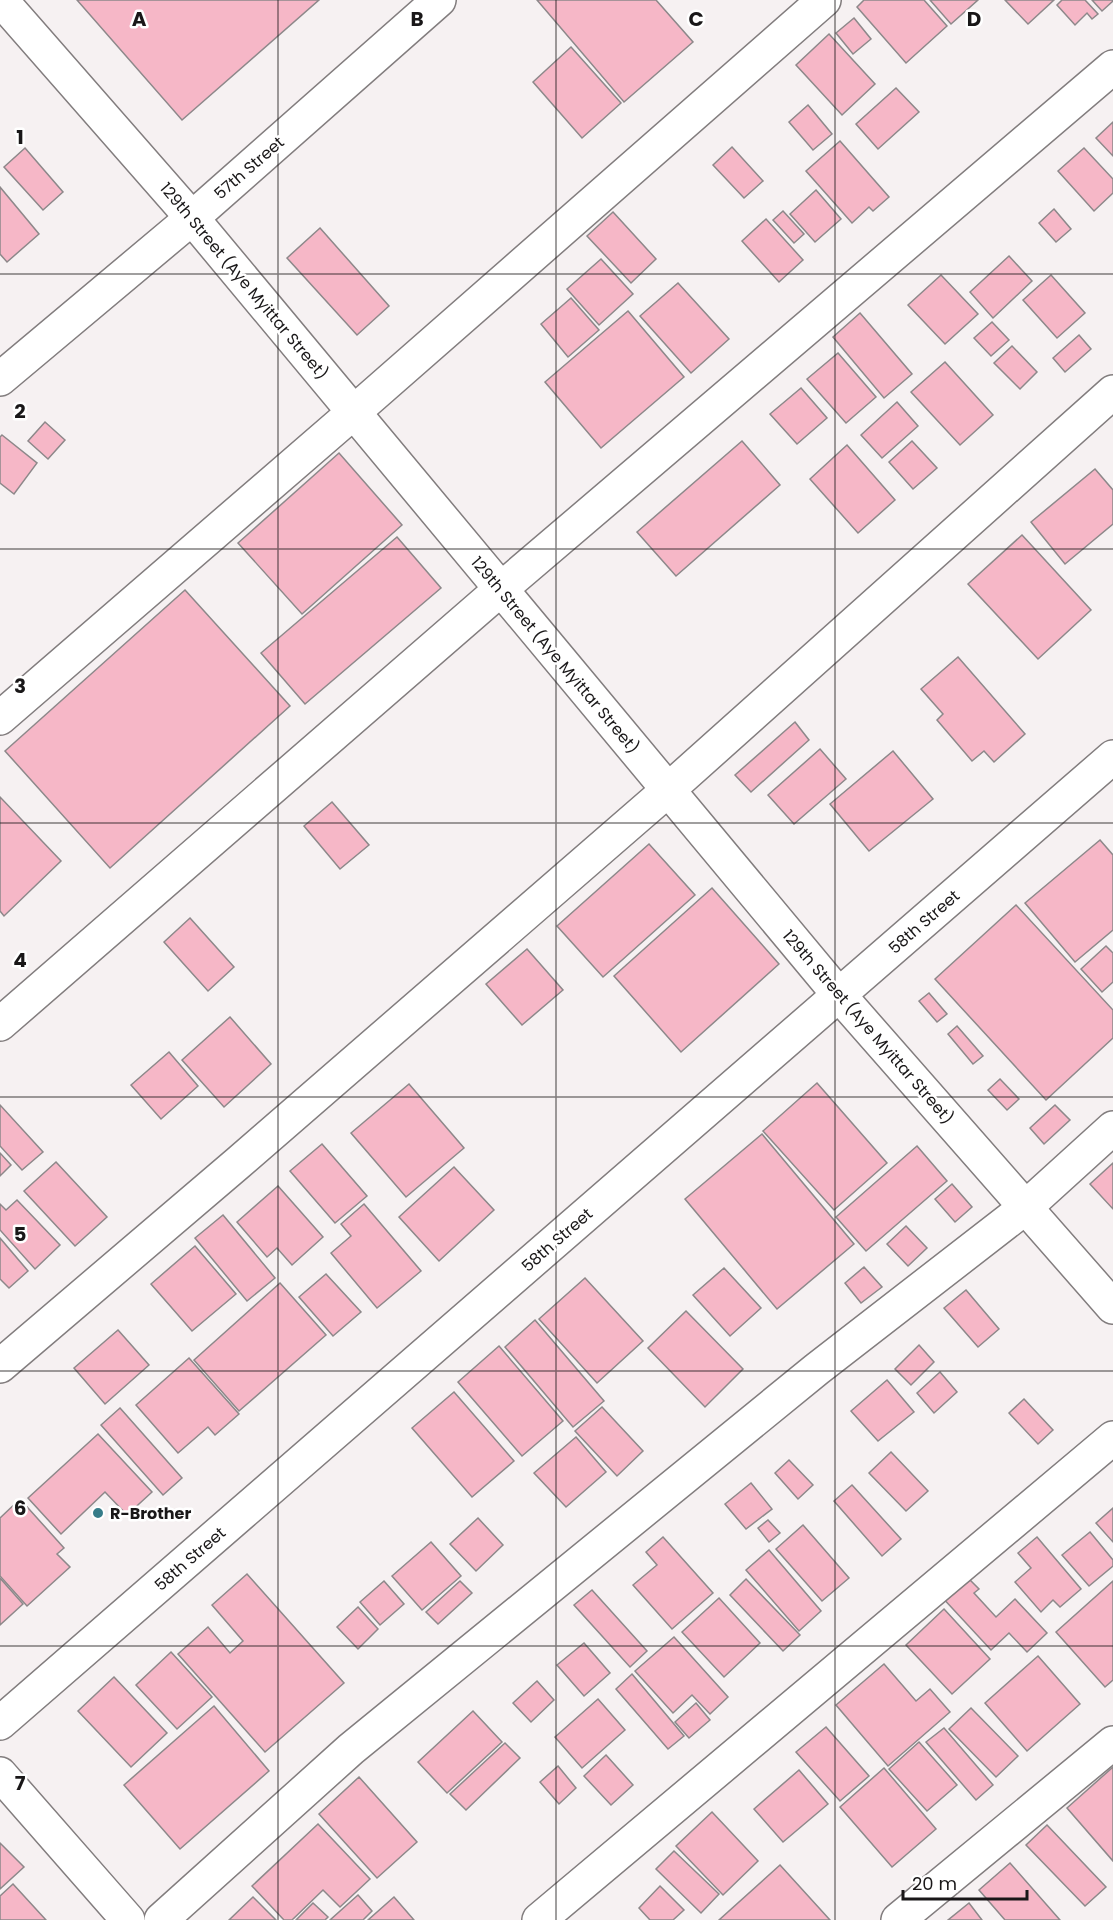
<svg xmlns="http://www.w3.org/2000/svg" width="1113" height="1920" font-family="Poppins,sans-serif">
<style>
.building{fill:#f6b7c7;stroke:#8d888a;stroke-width:1.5}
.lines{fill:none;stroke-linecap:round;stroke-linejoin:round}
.minor-casing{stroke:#827d7e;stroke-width:36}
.tertiary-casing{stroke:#827d7e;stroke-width:36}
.secondary-casing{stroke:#827d7e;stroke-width:36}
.minor{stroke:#fff;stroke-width:33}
.tertiary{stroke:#fff;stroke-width:33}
.secondary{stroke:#fff;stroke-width:33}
.grid{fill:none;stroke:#191718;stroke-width:1.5;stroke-opacity:0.55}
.poi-dot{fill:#367c89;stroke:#fff;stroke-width:2}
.labels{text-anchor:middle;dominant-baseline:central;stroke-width:5;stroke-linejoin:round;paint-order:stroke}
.street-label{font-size:16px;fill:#191718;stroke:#fff}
.poi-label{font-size:16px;font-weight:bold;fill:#191718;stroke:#fff;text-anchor:start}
.grid-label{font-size:20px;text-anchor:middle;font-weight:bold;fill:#191718;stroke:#fff;stroke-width:5;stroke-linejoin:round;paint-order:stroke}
</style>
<rect width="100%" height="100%" fill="#f6f1f2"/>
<g class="building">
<polygon points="77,0 319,0 182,120"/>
<polygon points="537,0 656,0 693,42 624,102"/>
<polygon points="864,0 924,0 947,26 906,63 857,7"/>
<polygon points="930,0 978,0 951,24"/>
<polygon points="1005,0 1054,0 1028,24"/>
<polygon points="1062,0 1085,0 1098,14 1092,19 1087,13 1075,25 1057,5"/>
<polygon points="1092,0 1113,0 1113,1 1102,11"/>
<polygon points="854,18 871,39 853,54 836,33"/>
<polygon points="829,34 875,84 842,115 796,65"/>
<polygon points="571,47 621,103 582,138 533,82"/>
<polygon points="896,88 919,112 878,149 856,124"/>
<polygon points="808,105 832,134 813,150 789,122"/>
<polygon points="1113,122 1113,156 1096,138"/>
<polygon points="840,141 889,197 873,211 869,207 852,223 806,171"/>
<polygon points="732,147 763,181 744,198 713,165"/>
<polygon points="25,148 63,192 43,210 4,167"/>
<polygon points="1084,148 1113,179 1113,193 1094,211 1058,171"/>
<polygon points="0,187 39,234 7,262 0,254"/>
<polygon points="816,190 841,219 815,242 790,214"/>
<polygon points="1054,209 1071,229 1056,242 1039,223"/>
<polygon points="783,211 804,234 794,243 773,220"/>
<polygon points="613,212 656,259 631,283 587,236"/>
<polygon points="766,219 803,260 779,282 742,241"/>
<polygon points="320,228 389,306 357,335 287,258"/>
<polygon points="1009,256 1032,281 993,318 970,292"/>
<polygon points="601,259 633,294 599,325 567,289"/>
<polygon points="941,275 978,314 945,344 908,305"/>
<polygon points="1051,275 1085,313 1057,338 1023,300"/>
<polygon points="678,283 729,339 691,373 640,316"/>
<polygon points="571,298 599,330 568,357 541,324"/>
<polygon points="628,311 684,377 601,448 545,382"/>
<polygon points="860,313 912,374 884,398 833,337"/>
<polygon points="992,322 1009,340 991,356 974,338"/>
<polygon points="1079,335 1091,349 1065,372 1053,358"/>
<polygon points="1012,346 1037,372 1020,389 994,363"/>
<polygon points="838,353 876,397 846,423 807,379"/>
<polygon points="945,362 993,415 960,445 911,392"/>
<polygon points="801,388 827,418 797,444 770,414"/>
<polygon points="897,402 918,426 882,458 861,435"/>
<polygon points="45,422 65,440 48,459 28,441"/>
<polygon points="2,435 37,463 14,494 0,483 0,437"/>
<polygon points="742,441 780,485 676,576 637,532"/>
<polygon points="912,441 937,468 913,489 889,462"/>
<polygon points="847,445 895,500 858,533 810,479"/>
<polygon points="339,453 402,525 302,614 238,543"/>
<polygon points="1095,469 1113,490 1113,524 1065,564 1031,522"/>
<polygon points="1022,535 1091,610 1038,659 968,584"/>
<polygon points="397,537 441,588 305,704 261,653"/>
<polygon points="185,590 290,706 110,868 5,751"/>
<polygon points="958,657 1025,734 994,762 984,751 972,761 937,720 943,714 921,689"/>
<polygon points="795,722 809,740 751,792 735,775"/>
<polygon points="820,749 846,779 794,824 768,795"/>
<polygon points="893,751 933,799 869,851 830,804"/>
<polygon points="0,797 61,861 4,916 0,911"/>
<polygon points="332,802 369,845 340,869 304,826"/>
<polygon points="1100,840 1113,855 1113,930 1075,962 1025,903"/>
<polygon points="649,844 695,895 603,977 557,926"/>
<polygon points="712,888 779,964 681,1052 614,976"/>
<polygon points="1016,905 1113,1010 1113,1038 1046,1100 935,979"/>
<polygon points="190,918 234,967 208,991 164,942"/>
<polygon points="1106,946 1113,953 1113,982 1102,992 1081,969"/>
<polygon points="527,949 563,990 522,1025 486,984"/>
<polygon points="929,993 947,1014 937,1022 919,1001"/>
<polygon points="230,1017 271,1064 224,1107 182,1060"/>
<polygon points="957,1026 983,1056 973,1064 948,1034"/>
<polygon points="169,1052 198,1086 161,1119 131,1085"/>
<polygon points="1000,1079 1019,1099 1007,1110 988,1090"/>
<polygon points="817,1083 887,1163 834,1210 763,1131"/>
<polygon points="409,1084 464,1148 406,1197 351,1133"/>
<polygon points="0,1105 43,1152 22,1170 0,1146"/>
<polygon points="1055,1105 1070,1120 1044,1144 1030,1128"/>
<polygon points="762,1134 854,1244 777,1309 685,1199"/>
<polygon points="322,1144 367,1196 335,1223 290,1171"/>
<polygon points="917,1146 947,1181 866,1251 836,1217"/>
<polygon points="0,1153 11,1165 0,1176"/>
<polygon points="56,1162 107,1217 75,1246 24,1191"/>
<polygon points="1113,1163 1113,1209 1090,1184"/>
<polygon points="454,1167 494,1210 439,1261 399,1217"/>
<polygon points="952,1184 972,1207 955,1222 935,1199"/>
<polygon points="278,1186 323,1237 292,1265 277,1248 267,1257 237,1222"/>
<polygon points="17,1200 60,1245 35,1269 0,1230 0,1204 6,1210"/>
<polygon points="364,1204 421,1271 377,1308 331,1253 351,1236 341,1224"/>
<polygon points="223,1215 275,1278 247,1301 195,1238"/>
<polygon points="906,1226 927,1248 908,1266 887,1244"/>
<polygon points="0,1238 28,1271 9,1288 0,1279"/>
<polygon points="195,1246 236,1294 192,1331 151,1284"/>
<polygon points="864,1267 882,1287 861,1303 845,1283"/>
<polygon points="724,1268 761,1308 730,1336 693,1295"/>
<polygon points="326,1274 361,1312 333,1336 299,1297"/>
<polygon points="585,1278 643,1341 597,1383 539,1319"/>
<polygon points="280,1283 326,1335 239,1411 194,1360"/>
<polygon points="966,1290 999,1329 978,1347 944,1308"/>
<polygon points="686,1311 743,1369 705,1407 648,1348"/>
<polygon points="535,1320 604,1401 573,1427 505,1347"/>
<polygon points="118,1330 149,1365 105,1404 74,1368"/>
<polygon points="919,1345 934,1362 911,1385 895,1369"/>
<polygon points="499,1346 563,1421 522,1456 458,1382"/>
<polygon points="189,1358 239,1414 215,1435 208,1427 178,1453 136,1405"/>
<polygon points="940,1372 957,1392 934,1413 917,1393"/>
<polygon points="887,1380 914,1412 878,1441 851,1411"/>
<polygon points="454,1392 514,1461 472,1497 412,1428"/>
<polygon points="1024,1399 1053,1430 1038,1444 1009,1413"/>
<polygon points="602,1407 643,1451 617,1476 575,1431"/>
<polygon points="120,1408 182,1478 163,1495 101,1425"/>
<polygon points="98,1434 152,1492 127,1515 105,1492 61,1534 28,1498"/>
<polygon points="576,1437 606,1472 566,1507 534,1473"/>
<polygon points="891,1452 928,1491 906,1511 869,1473"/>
<polygon points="789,1460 813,1485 798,1499 775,1473"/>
<polygon points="751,1483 772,1509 746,1529 725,1504"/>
<polygon points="852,1485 901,1539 882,1556 834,1501"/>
<polygon points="20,1499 64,1548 57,1554 70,1567 27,1606 0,1576 0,1518"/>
<polygon points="1113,1508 1113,1542 1096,1523"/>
<polygon points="478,1518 503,1545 476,1571 450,1544"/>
<polygon points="768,1520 780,1533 769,1542 758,1528"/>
<polygon points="803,1525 849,1578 822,1601 776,1549"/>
<polygon points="1090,1532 1113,1560 1113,1566 1089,1586 1062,1555"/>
<polygon points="663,1537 713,1593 672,1629 633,1585 657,1565 646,1552"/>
<polygon points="1037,1537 1081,1589 1060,1607 1053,1600 1041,1612 1015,1582 1031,1568 1018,1553"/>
<polygon points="431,1542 461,1576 422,1610 392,1576"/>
<polygon points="769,1550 821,1611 799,1631 746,1570"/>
<polygon points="963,1573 979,1589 974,1593 996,1617 1015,1599 1047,1633 1027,1652 1009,1633 991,1650 940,1595"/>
<polygon points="247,1574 344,1683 265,1752 178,1654 208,1627 230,1653 243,1641 212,1605"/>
<polygon points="0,1578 23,1604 0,1625"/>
<polygon points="746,1579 800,1635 783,1651 730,1595"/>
<polygon points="384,1581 404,1604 380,1625 360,1602"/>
<polygon points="460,1581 472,1593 438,1624 426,1612"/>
<polygon points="1113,1581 1113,1680 1105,1687 1056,1632"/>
<polygon points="592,1590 647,1651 630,1667 574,1605"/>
<polygon points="719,1598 760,1643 724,1677 682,1632"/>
<polygon points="358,1607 378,1629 358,1649 337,1627"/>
<polygon points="944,1609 990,1659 952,1694 906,1645"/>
<polygon points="674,1637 728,1697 710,1714 692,1695 673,1713 635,1671"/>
<polygon points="584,1643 610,1673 584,1696 557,1665"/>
<polygon points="171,1652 212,1697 177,1729 136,1685"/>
<polygon points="1038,1656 1080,1704 1027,1751 985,1703"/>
<polygon points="884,1664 916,1701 930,1689 950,1712 888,1766 836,1705"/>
<polygon points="632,1674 684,1736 668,1749 616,1689"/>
<polygon points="114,1677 167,1733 131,1767 78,1711"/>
<polygon points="537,1681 554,1700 531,1722 513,1703"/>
<polygon points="598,1699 625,1730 582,1768 555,1737"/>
<polygon points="696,1703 710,1720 689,1738 675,1722"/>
<polygon points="214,1706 269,1771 180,1849 124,1785"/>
<polygon points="971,1708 1018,1756 996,1777 949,1729"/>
<polygon points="473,1711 502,1742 447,1793 418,1762"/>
<polygon points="826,1727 869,1776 840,1801 796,1752"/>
<polygon points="944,1728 993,1785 976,1800 926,1742"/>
<polygon points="919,1742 957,1785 927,1811 889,1769"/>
<polygon points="505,1743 520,1758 466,1810 450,1794"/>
<polygon points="606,1755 633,1785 611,1805 584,1776"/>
<polygon points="558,1766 576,1788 559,1804 540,1782"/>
<polygon points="1113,1767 1113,1861 1067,1808"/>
<polygon points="884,1768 936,1829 892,1867 840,1807"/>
<polygon points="799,1770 828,1804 783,1842 754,1809"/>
<polygon points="359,1777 417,1842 377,1878 319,1814"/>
<polygon points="712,1812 758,1861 723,1895 676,1846"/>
<polygon points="318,1824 370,1879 340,1907 323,1890 292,1920 284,1920 252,1886"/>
<polygon points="1047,1825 1106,1887 1085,1906 1026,1845"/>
<polygon points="0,1843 24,1867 0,1889"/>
<polygon points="674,1851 719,1894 701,1913 656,1869"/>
<polygon points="1010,1863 1060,1920 1005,1920 979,1890"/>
<polygon points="780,1865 830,1920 719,1920"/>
<polygon points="13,1884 46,1920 0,1920 0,1896"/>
<polygon points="660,1886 684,1910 673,1920 650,1920 639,1908"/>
<polygon points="358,1895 372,1911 363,1920 330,1920"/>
<polygon points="253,1897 276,1920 229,1920"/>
<polygon points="394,1897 414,1920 368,1920"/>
<polygon points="313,1903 328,1917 325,1920 296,1920"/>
<polygon points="969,1903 982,1920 948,1920"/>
</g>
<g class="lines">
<defs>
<g id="minor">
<polyline points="1,0 192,218 839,995 1113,1307"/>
<polyline points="0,379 192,218 439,0"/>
<polyline points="0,718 354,412 824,0"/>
<polyline points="0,1024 501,589 1113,67"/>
<polyline points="0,1366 238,1163 668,790 1113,392"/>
<polyline points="161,1920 351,1749 817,1369 1026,1207 1113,1128"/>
<polyline points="539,1920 1113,1438"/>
<polyline points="898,1920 1113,1743"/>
</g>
<polyline id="tertiary" points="0,1774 128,1920"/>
<polyline id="secondary" points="0,1723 1113,757"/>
</defs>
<use href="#minor" class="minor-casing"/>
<use href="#tertiary" class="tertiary-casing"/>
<use href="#secondary" class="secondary-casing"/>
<use href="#minor" class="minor"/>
<use href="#tertiary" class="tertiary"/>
<use href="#secondary" class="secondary"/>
</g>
<path class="grid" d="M278,0V1920M556,0V1920M835,0V1920M0,274H1113M0,549H1113M0,823H1113M0,1097H1113M0,1371H1113M0,1646H1113"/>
<circle class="poi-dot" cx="98" cy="1513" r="6"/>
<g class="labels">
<g class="street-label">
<text transform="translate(249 168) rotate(-41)">57th Street</text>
<text transform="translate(244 281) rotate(50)">129th Street (Aye Myittar Street)</text>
<text transform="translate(555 655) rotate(50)">129th Street (Aye Myittar Street)</text>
<text transform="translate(924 922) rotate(-41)">58th Street</text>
<text transform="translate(868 1027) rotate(49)">129th Street (Aye Myittar Street)</text>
<text transform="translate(557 1240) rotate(-41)">58th Street</text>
<text transform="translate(190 1559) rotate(-41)">58th Street</text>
</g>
<g class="poi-label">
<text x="110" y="1513">R-Brother</text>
</g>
</g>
<g class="grid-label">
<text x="139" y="26">A</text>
<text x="417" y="26">B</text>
<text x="696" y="26">C</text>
<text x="974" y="26">D</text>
<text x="20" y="144">1</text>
<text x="20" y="418">2</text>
<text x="20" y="693">3</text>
<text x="20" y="967">4</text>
<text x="20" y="1241">5</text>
<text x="20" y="1515">6</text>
<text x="20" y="1790">7</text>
</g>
<path d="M903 1890v9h124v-9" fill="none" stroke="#191718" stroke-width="3"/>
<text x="912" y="1890" font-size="18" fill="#191718" stroke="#ffffff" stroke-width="4.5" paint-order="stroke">20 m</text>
</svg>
